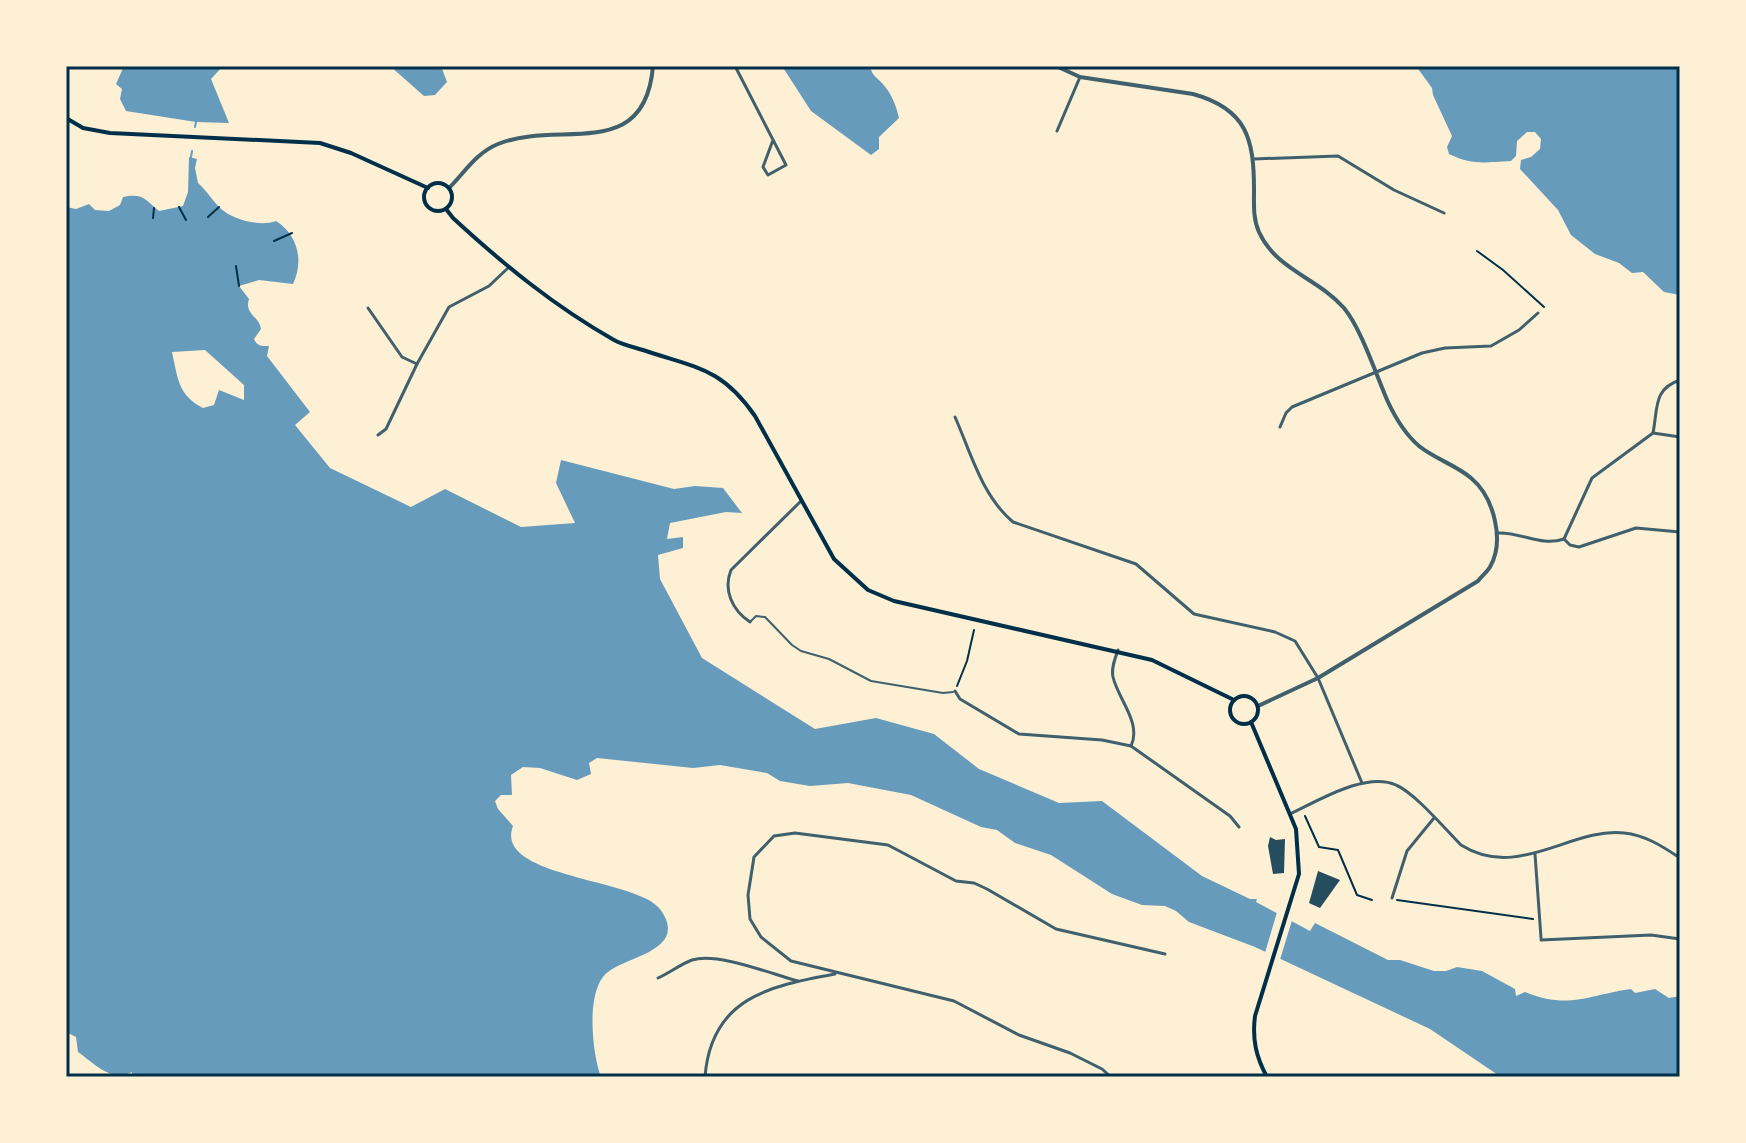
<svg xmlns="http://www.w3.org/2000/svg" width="1746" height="1143" font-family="'Asap Condensed',sans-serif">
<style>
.water{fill:#669bbc;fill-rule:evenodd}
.pier{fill:#fdf0d5}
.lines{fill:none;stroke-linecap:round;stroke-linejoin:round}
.stream{stroke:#669bbc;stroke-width:2}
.building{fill:#264d5e}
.path{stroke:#003049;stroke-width:2}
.service{stroke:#3f606c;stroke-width:2}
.minor{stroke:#3f606c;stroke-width:3}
.tertiary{stroke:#3f606c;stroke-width:4}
.secondary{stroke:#003049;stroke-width:4}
.neatline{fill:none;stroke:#003049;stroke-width:3}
</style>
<rect width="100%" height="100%" fill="#fdf0d5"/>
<g class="water">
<polygon points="124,66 223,66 211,79 229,123 196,122 126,111 120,99 122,89 116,84"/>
<polygon points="390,66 441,66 447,82 435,95 424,96"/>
<path d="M782,66H870C872,75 875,76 881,82C891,92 896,105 899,118L879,137V149L871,155L811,111Z"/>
<path d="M1416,66H1680V295L1664,292L1643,272L1632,273L1619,263L1595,254L1571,235L1558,210L1520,169L1521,160L1531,157L1540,149L1541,139L1535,132H1527L1517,141L1516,156L1511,161C1485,162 1474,166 1449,154L1447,147L1452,136L1433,95L1432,88Z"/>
<path d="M189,157L197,159L195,168L198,183C207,191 212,200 220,208C233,220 260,227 276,221C298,235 304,261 293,284L259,280L239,286L249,299C244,314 259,316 261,329L254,339C257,346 261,346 269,346L267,356L310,412L295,425L330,468L411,507L445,489L521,527L575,523L556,483L561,460L674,489L695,486L723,488L742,513L726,512L670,523L667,539L683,537V548L658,555L660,579L702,658L815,729L876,718L934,734L979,769L1059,803L1102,801L1202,876L1250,899H1257L1256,902L1310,931L1315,923L1388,960H1400L1434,971H1446L1457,967L1482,971L1515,989L1516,996L1525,992C1569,1010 1588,995 1631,989L1635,993L1655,989L1669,998L1680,996V1077H1501L1430,1029L1255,947L1189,922L1176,911L1165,906L1142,905L1112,894L1051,855L1015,843L997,830L981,827L911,795L848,783L810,786L780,781L767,773L720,765L693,768L597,758L589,763L591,774L577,780L540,768L523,767L511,775L512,795H501L495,801L498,809L513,826C493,878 637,878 660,909C690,950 627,956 608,972C585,989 592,1053 601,1077H132V1072C112,1083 95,1064 78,1052L76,1037L66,1032V207L76,209L89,204L95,210L109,211L120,205L123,197C144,193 145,200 159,211L183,206L188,192ZM205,350L244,385V400L219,390L214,405L203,408C178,395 178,379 172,352Z"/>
</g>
<polygon class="pier" points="1278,909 1293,917 1279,963 1264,956"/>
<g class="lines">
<g class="stream">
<polyline points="195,127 196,122"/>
<polyline points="191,157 192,151"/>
</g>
</g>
<g class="building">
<polygon points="1270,837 1276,840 1285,839 1284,873 1273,874 1268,846"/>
<polygon points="1318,871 1340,880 1320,908 1309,903"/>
</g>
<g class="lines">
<g class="path">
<polyline points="179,207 186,220"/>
<polyline points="208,217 219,207"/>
<polyline points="153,218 154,208"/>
<polyline points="274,241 292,233"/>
<polyline points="1477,251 1503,270 1544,307"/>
<polyline points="236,266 239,286"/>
<polyline points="957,686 967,661 974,630"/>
<polyline points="1305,816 1319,847 1338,850 1357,895 1372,900"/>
<polyline points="1397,900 1533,919"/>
</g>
<polyline class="service" points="751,621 756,616 765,617 792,645 801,651 829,659 871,681 943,693 953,692"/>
<g class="minor">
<polyline points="735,66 786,165 768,175 763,167 773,140"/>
<polyline points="1057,131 1080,77"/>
<polyline points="1254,159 1338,156 1394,190 1444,213"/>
<polyline points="368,308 402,357 417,364"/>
<path d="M955,417C971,453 982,496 1013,522L1136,564L1194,614L1275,632L1295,641L1318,678L1362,783"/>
<polyline points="1280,427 1286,413 1292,407 1422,353 1445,348 1491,346 1519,330 1538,313"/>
<polyline points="1653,433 1680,437"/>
<polyline points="378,435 386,429 417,364 449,307 489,286 508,268"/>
<path d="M1498,533C1522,532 1541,547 1564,539L1592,478L1653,433C1658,408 1653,389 1680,380"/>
<polyline points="1564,539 1570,545 1579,547 1636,528 1680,532"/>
<path d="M750,622C732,610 723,590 731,570L801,501"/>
<path d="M1118,650C1115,659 1111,668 1113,677C1118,699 1142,723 1131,746L1230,816L1239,827"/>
<polyline points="955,691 960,699 1019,734 1102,740 1131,746"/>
<path d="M1290,814C1318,801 1366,771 1396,785C1415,793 1446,830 1461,845C1518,881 1571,827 1624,833C1645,835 1662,846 1680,858"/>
<polyline points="1535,854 1541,938"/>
<polyline points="1392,898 1407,851 1434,818"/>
<polyline points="1541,940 1651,935 1680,939"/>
<path d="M658,978C669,973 681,964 692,960C718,952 771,974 798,981"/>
<path d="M705,1077C711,998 769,986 835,974"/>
<polyline points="1111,1077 1102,1069 1070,1053 1019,1035 954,1001 791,961 761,937 750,919 748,895 754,857 774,836 795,833 888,845 956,881 974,883 987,889 1056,929 1165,954"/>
</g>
<g class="tertiary">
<path d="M1056,66L1080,77L1193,94C1247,109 1254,139 1254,190C1254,205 1253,219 1259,232C1276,270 1318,278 1344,308C1362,330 1376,375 1388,402C1396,419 1405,434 1419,446C1435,459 1456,465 1471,478C1494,497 1505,541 1490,567C1487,572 1481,577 1478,581L1318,678L1258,706"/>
<path d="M449,188C465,172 476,153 498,144C559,119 645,164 653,66"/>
</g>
<g class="secondary">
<polyline points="66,118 83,128 110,133 320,143 351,153 428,188"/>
<circle cx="438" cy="197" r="14"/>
<path d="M446,209L453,218C503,264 554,306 614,340C623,345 633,347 643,350C696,368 721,367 755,416L834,559L868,590L894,601L1152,660L1234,700"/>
<circle cx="1244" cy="710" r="14"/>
<path d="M1251,722L1296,829L1299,874L1255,1016C1252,1039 1256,1057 1267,1077"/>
</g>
</g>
<rect width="1746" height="1143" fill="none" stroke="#fdf0d5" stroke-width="136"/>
<rect x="68" y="68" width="1610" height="1007" class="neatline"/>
</svg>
